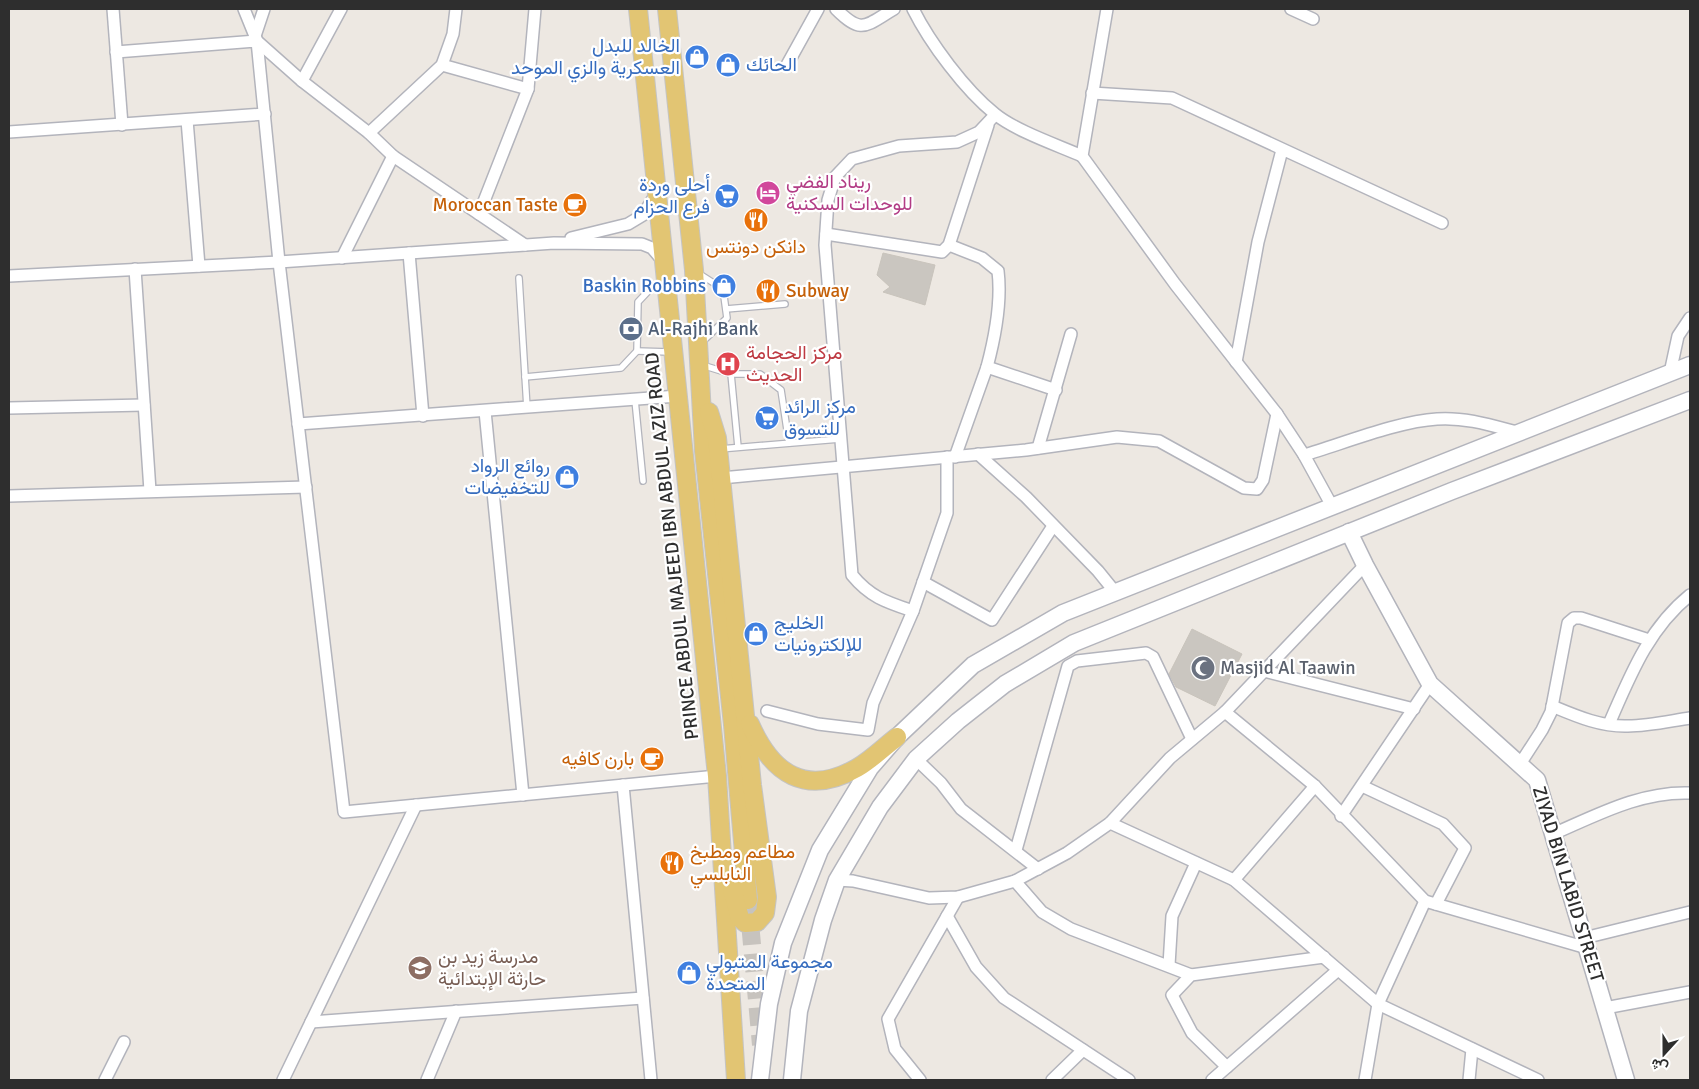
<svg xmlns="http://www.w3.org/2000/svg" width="1699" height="1089" font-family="Signika,Vazirmatn,sans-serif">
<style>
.building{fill:#cac6c0;stroke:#c9c4bc}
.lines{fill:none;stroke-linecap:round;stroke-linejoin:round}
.primary-tunnel{stroke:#c7c3be;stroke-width:18;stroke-dasharray:18 9;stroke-linecap:butt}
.service-casing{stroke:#b3b4bc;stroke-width:8}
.minor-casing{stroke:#b3b4bc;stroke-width:14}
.secondary-casing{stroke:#b3b4bc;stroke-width:19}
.primary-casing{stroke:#c4c4c4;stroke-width:20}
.service{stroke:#fff;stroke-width:5.5}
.minor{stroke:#fff;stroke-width:11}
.secondary{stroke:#fff;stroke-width:16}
.primary{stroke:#e2c573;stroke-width:18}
.labels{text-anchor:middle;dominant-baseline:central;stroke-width:4.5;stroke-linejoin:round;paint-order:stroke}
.shop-label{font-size:19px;fill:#366cbe;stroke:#fff;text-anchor:end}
.hotel-label{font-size:19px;fill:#b23c85;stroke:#fff;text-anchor:start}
.food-label{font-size:19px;fill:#c56008;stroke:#fff;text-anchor:end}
.service-label{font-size:19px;fill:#4e5e75;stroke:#fff;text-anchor:start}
.health-label{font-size:19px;fill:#be3a42;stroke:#fff;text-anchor:start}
.street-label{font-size:19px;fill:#2e2e2e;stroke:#fff}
.worship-label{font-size:19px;fill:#5b616d;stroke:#fff;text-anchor:start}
.education-label{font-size:19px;fill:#785e54;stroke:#fff;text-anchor:start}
</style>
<rect width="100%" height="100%" fill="#ede8e2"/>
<g class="building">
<polygon points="883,253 935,265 925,305 883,292 890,287 877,275"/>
<polygon points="1192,629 1242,654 1215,706 1176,687 1169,674"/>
</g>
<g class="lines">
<polyline class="primary-tunnel" points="748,900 761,1045"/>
<defs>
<g id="service">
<polyline points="698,273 723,289 727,318 701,343"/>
<polyline points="519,278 527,408"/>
<polyline points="726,309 785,304"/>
<polyline points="637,351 670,352"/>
<polyline points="702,365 731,374 760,374 781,390 789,443"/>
<polyline points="731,374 738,447"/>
<polyline points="525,377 621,368 637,351 638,302 653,286 664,283"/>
<polyline points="635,400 643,481"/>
<polyline points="720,449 840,439"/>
</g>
<g id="minor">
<polyline points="113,9 122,125"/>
<polyline points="244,9 257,41 302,81 369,133 393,156 525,245"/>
<path d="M836,9C862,35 865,26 894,9"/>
<path d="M913,9C930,43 965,90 995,114C1016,131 1057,145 1082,156"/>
<polyline points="1107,9 1082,156 1175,284 1277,414 1304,455 1332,506"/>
<polyline points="1291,9 1313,19"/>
<polyline points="255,36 264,9"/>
<polyline points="116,52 257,41 279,262 344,812 717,776"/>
<polyline points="442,65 528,89"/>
<polyline points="787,65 818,9"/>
<polyline points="302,81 341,9"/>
<polyline points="1092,93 1172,98 1442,223"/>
<polyline points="187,120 199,266"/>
<polyline points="9,132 265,114"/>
<polyline points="369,133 442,65 453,34 456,9"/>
<polyline points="479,214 528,89 535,9"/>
<polyline points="826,234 942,252 949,245 988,125"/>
<polyline points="571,238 628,224 643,215 656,194"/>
<path d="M949,245L982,258L998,271C1002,303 995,337 987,367"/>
<polyline points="409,253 423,416"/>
<polyline points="342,258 393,156"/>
<polyline points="135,269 150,491"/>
<polyline points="9,276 279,262 554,243 642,244 652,248 663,261"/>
<polyline points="1236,362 1258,242 1282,150"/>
<polyline points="1670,373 1678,336 1690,318"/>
<polyline points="9,408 144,405"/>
<polyline points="485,411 523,795"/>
<polyline points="298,424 678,396"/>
<polyline points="1038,448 1071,334"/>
<polyline points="978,454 1026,497 1098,571 1115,592"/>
<path d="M1304,455C1342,444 1399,421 1437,419C1464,417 1490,425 1516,432"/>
<polyline points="955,457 987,367 1056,390"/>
<polyline points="721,478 1026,450 1117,437 1159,441 1244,488 1257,489 1263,480 1277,414"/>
<polyline points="9,496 306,487"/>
<polyline points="923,582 992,620 1053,526"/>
<path d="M913,611C886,602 870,597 852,575L825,245L828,200L835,177L852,159L899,146L957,142L979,132L995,115"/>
<polyline points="1264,671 1414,709"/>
<path d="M1552,706C1576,716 1601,727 1628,726C1648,726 1670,721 1690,718"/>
<polyline points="767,711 818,724 868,730 873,703 913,611 947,513 947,457"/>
<polyline points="1225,712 1315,786 1425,901 1587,948"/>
<path d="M1609,724C1630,676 1648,629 1690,595"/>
<polyline points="916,759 941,783 961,809 1038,869"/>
<polyline points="1520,764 1542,730 1551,712 1568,623 1574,618 1581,618 1649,640"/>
<polyline points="623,785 651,1080"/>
<polyline points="1362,786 1443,824 1465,848 1436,904"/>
<polyline points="1341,816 1430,684"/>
<polyline points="1110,823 1234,880 1378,1004 1538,1080"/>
<path d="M1553,834C1597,815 1641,791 1690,793"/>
<polyline points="1016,850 1068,666 1077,661 1146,653 1153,657 1192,739"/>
<polyline points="837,880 853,881 929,898 958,897 1015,881 1067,853 1110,823 1170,758 1225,712 1365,565"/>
<polyline points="1234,880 1315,786"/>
<polyline points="1015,881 1042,912 1071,929 1191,975"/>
<polyline points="947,916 976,967 1004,998 1129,1080"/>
<polyline points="1584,938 1690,912"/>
<polyline points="1169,965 1172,916 1196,863"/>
<polyline points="1605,1008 1690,992"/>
<polyline points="311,1022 643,998"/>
<polyline points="1227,1067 1192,1033 1172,995 1191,975 1324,957"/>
<polyline points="105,1080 124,1042"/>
<polyline points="283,1080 416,805"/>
<polyline points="427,1080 456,1011"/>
<polyline points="920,1080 895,1049 888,1019 958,897"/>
<polyline points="1052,1080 1083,1050"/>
<polyline points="1212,1080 1338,970"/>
<polyline points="1365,1080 1378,1004 1425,901"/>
<polyline points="1469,1080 1472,1049"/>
</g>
<g id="secondary">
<polyline points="1349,532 1365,565 1430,684 1537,780 1626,1080"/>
<polyline points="760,1080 769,1004 783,943 820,850 870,768 897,737 973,665 1063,613 1690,365"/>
<polyline points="792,1080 799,1011 823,920 837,880 880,807 916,759 958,721 1005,684 1074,643 1452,491 1690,400"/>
</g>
<g id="primary">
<polyline points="638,9 717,776 736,1080"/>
<polyline points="667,9 694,270 704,451 733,725 748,900"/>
<polyline points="709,412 717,438 752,785 767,897 765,913 757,922 745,923 740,918 732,889"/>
<path d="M750,724C772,774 806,797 857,768C871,760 884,747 897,737"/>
</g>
</defs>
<use href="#service" class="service-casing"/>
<use href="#minor" class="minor-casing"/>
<use href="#secondary" class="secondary-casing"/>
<use href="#primary" class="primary-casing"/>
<use href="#service" class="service"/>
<use href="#minor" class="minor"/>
<use href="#secondary" class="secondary"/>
<use href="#primary" class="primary"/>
</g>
<defs>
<symbol id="shop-disc" viewBox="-11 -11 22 22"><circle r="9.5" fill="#3f7fe0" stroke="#fff"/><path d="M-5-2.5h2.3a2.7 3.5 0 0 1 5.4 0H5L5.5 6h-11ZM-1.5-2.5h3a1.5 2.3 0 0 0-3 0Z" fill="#fff"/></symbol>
<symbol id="hotel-disc" viewBox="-11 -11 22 22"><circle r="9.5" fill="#d1479c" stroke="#fff"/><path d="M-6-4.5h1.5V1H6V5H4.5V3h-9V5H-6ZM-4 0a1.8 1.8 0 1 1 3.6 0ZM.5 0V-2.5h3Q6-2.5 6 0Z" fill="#fff"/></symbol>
<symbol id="supermarket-disc" viewBox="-11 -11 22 22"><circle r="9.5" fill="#3f7fe0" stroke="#fff"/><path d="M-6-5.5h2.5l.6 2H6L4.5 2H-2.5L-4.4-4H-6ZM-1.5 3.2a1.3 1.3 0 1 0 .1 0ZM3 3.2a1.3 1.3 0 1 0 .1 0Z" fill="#fff"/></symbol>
<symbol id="cafe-disc" viewBox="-11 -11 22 22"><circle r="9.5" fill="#e8710a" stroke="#fff"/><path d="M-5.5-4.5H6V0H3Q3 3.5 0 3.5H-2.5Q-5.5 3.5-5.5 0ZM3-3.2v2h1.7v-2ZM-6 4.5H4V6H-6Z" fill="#fff"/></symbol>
<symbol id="restaurant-disc" viewBox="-11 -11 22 22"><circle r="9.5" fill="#e8710a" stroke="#fff"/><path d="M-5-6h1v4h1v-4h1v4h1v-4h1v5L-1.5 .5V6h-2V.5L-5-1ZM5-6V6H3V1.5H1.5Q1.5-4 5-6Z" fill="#fff"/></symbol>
<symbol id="bank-disc" viewBox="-11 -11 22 22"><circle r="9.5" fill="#5c6f8a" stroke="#fff"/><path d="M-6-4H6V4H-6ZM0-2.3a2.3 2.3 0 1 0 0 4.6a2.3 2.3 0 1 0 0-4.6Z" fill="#fff"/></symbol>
<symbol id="hospital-disc" viewBox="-11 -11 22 22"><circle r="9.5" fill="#e0444e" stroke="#fff"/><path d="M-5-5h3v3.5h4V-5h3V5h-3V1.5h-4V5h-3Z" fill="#fff"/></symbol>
<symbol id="mosque-disc" viewBox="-11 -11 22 22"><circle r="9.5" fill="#6b7280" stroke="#fff"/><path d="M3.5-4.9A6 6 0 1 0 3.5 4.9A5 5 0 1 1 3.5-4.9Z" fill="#fff"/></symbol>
<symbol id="school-disc" viewBox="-11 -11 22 22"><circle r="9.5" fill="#8d6e63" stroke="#fff"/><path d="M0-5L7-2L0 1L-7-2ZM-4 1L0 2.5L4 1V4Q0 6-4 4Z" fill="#fff"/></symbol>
</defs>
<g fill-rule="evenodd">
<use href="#shop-disc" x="683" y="43" width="28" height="28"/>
<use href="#shop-disc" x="714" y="51" width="28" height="28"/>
<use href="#hotel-disc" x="754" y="179" width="28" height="28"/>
<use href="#supermarket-disc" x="713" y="182" width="28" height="28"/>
<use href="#cafe-disc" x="561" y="191" width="28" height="28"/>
<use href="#restaurant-disc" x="742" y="206" width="28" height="28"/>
<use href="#shop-disc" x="710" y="272" width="28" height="28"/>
<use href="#restaurant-disc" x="754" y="277" width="28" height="28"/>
<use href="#bank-disc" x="617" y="315" width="28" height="28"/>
<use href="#hospital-disc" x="714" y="350" width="28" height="28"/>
<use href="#supermarket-disc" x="753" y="404" width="28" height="28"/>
<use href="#shop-disc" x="553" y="463" width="28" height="28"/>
<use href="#shop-disc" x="742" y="620" width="28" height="28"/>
<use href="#mosque-disc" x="1189" y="654" width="28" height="28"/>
<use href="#cafe-disc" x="638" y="745" width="28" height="28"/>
<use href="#restaurant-disc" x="658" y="849" width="28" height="28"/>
<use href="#school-disc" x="406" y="954" width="28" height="28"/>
<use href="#shop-disc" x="675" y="959" width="28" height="28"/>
</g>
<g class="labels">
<g class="shop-label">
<text x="680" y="46">الخالد للبدل<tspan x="680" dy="22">العسكرية والزي الموحد</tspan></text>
<text x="746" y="65" text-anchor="start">الحائك</text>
<text x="710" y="185">أحلى وردة<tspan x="710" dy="22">فرع الحزام</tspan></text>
<text x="706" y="286">Baskin Robbins</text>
<text x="784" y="407" text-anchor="start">مركز الرائد<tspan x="784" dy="22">للتسوق</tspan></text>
<text x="550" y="466">روائع الرواد<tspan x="550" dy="22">للتخفيضات</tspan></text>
<text x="774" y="623" text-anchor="start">الخليج<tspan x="774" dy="22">للإلكترونيات</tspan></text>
<text x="706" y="962" text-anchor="start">مجموعة المتبولي<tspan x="706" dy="22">المتحدة</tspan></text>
</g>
<g class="hotel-label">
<text x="786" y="182">ريناد الفضي<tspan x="786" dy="22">للوحدات السكنية</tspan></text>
</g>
<g class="food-label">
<text x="558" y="205">Moroccan Taste</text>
<text x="756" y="247" text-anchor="middle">دانكن دونتس</text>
<text x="786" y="291" text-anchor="start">Subway</text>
<text x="634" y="759">بارن كافيه</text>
<text x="690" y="852" text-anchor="start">مطاعم ومطبخ<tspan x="690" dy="22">النابلسي</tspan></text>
</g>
<g class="service-label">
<text x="648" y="329">Al-Rajhi Bank</text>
</g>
<g class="health-label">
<text x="746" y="353">مركز الحجامة<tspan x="746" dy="22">الحديث</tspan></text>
</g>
<g class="street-label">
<text transform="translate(672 546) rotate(-96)">PRINCE ABDUL MAJEED IBN ABDUL AZIZ ROAD</text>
<text transform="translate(1568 884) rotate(73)">ZIYAD BIN LABID STREET</text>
</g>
<g class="worship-label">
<text x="1220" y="668">Masjid Al Taawin</text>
</g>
<g class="education-label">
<text x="438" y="957">مدرسة زيد بن<tspan x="438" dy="22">حارثة الإبتدائية</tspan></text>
</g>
</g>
<rect width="1699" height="1089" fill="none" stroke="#2e2e2e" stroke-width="20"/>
<g transform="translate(1664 1054) rotate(201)" stroke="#ffffff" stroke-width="4" paint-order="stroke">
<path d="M0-4L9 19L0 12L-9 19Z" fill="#2e2e2e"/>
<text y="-8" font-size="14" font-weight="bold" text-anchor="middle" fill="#2e2e2e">ش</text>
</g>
</svg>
